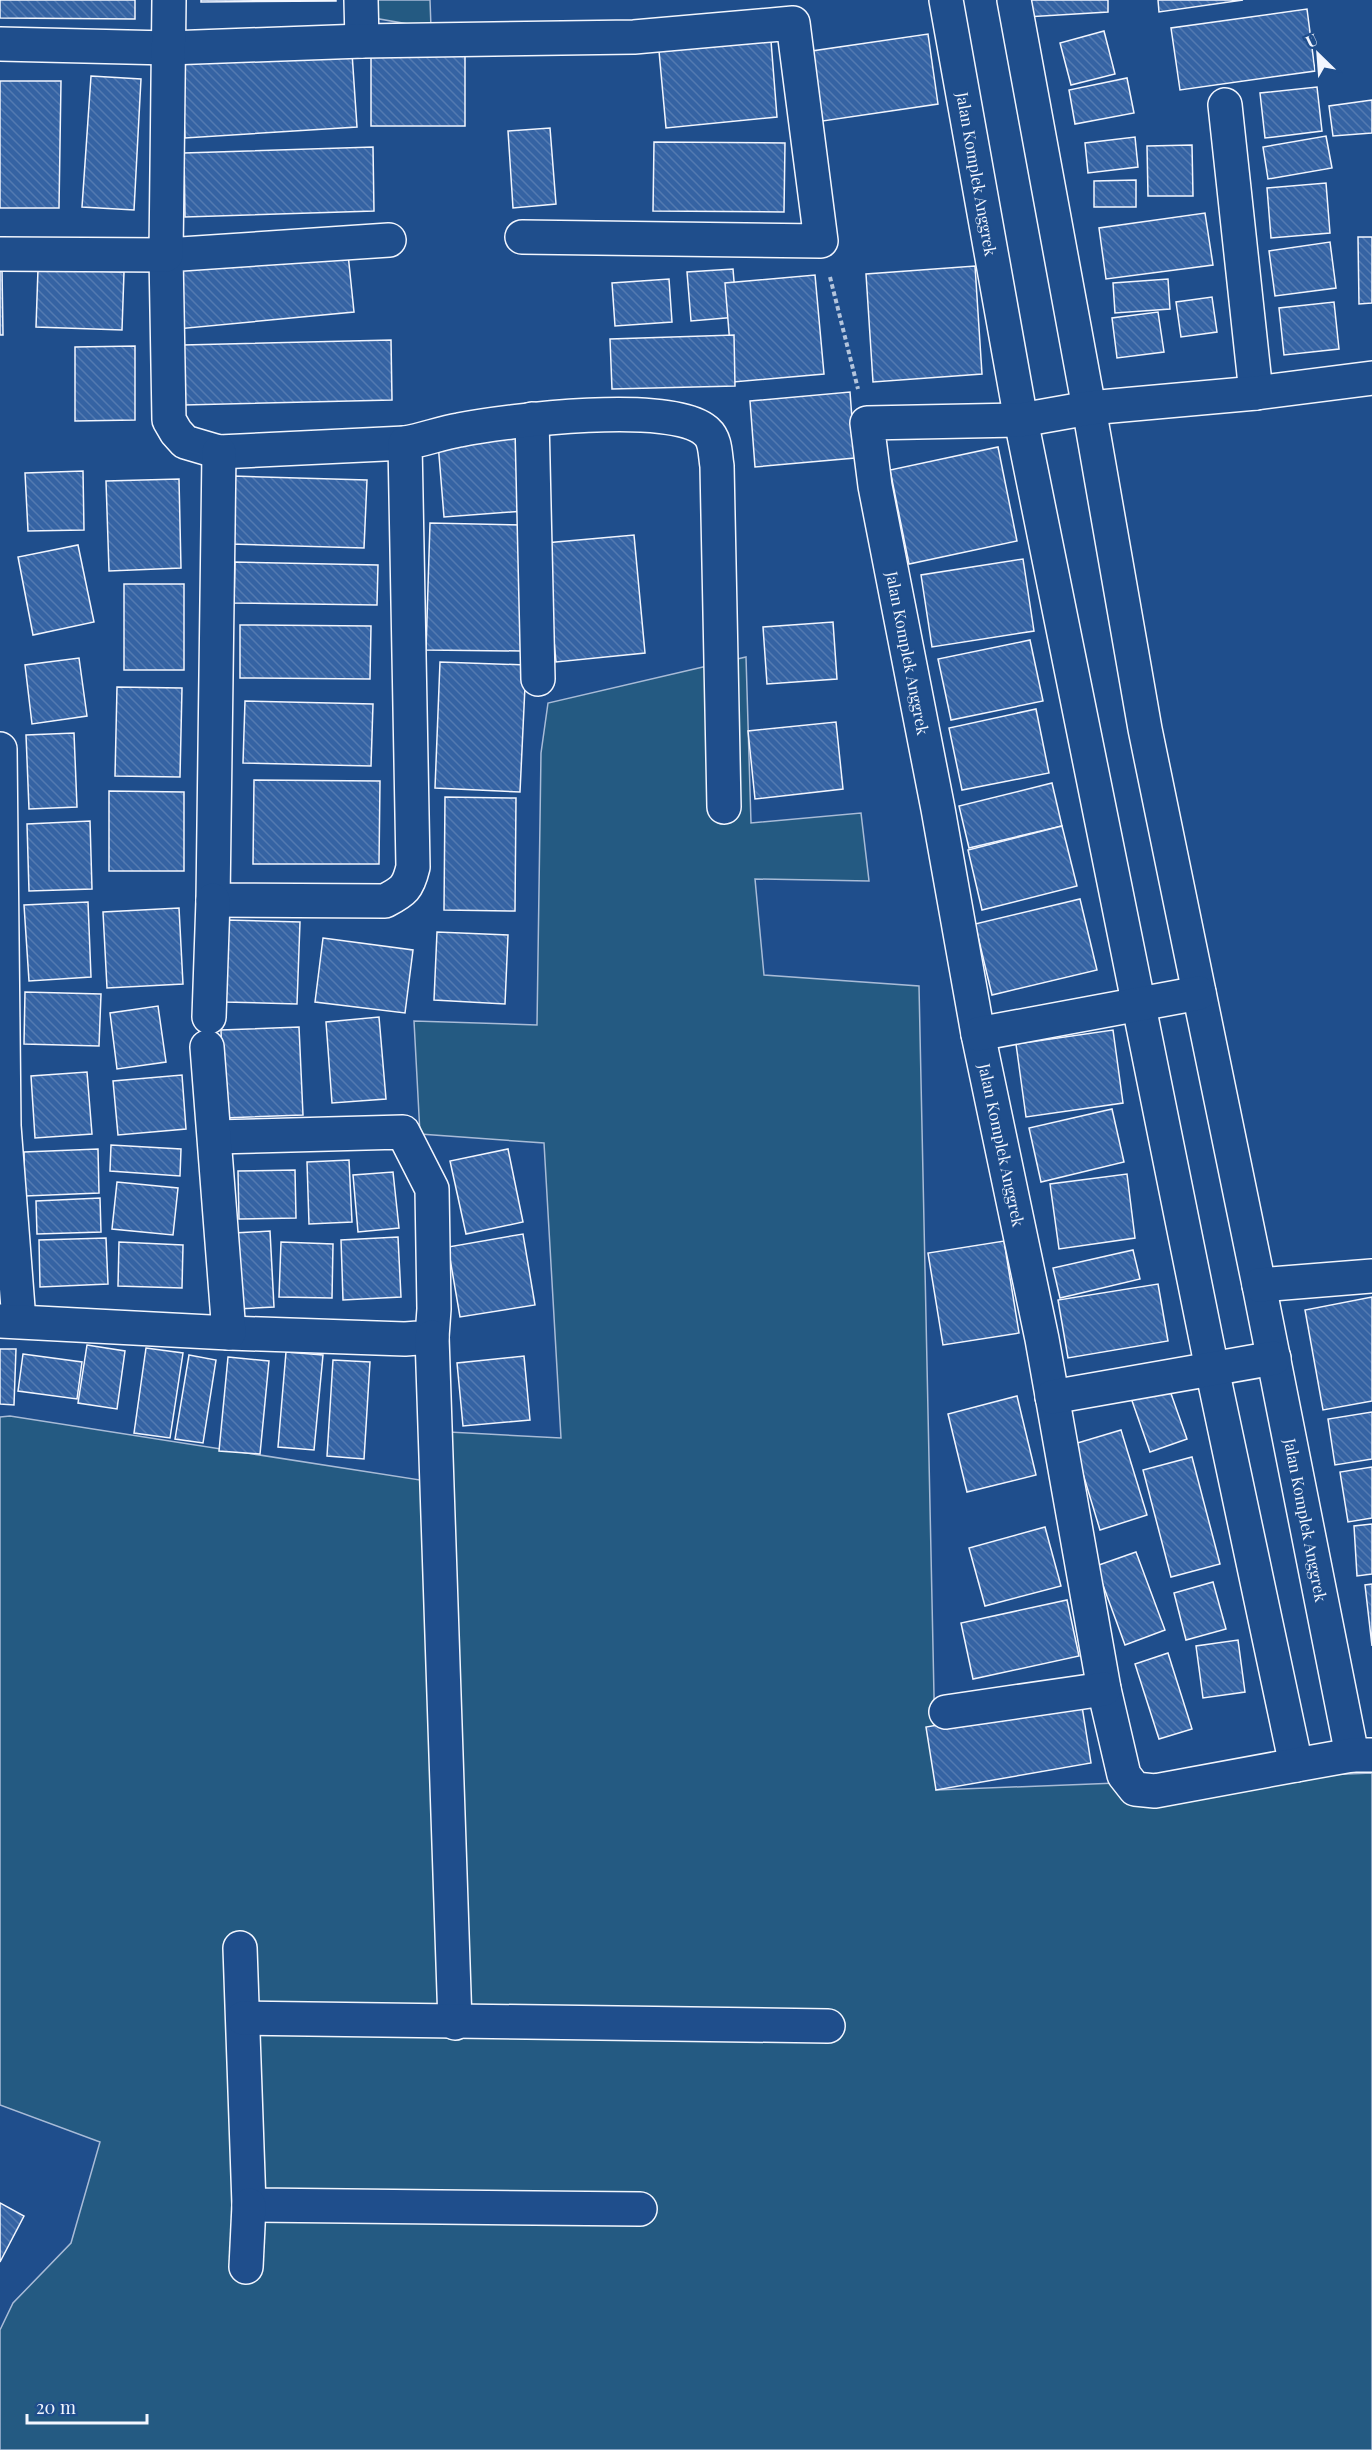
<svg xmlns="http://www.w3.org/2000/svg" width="1372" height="2450" font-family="'Playfair Display',serif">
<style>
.green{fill:#245a82;stroke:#a8bbd7;stroke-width:1.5}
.building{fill:url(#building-back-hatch);stroke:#f2f6ff;stroke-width:1.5}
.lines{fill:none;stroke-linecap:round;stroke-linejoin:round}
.minor-casing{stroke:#f2f6ff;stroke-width:36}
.path{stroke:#b3c4dc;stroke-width:4;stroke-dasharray:4.5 3;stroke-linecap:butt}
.minor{stroke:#1f4e8c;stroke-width:33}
.labels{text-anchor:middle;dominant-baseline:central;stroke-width:4.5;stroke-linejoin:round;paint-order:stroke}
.street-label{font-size:16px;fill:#f2f6ff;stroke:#1f4e8c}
</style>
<defs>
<pattern id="building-back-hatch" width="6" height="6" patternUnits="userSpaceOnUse" patternTransform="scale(1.5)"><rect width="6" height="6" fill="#3563a3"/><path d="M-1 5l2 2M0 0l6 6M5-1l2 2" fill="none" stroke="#537ab1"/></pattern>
</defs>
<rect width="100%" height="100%" fill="#1f4e8c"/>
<g class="green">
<polygon points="374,0 430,0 431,28 374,18"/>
<polygon points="746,657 751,823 861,813 869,881 755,879 764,975 919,986 936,1790 1372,1773 1372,2450 0,2450 0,2330 13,2303 71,2243 100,2142 0,2105 0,1417 10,1416 426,1481 430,1431 561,1438 544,1143 420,1134 414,1021 537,1025 541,753 548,703"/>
</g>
<g class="building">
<polygon points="0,0 135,0 135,19 0,18"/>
<polygon points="201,0 336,0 336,1 201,2"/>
<polygon points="1025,0 1108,0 1108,12 1026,17"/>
<polygon points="1158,0 1243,0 1159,12"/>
<polygon points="1307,9 1315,71 1180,90 1171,28"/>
<polygon points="1104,31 1115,74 1071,85 1060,43"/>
<polygon points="928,34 938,104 816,122 805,52"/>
<polygon points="771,41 777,117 666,128 659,51"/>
<rect x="371" y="47" width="94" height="79"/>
<polygon points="352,53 357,127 185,138 181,63"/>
<polygon points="91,76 141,79 134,210 82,207"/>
<polygon points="1127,78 1134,113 1075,124 1069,90"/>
<polygon points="0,81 61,81 59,208 0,208"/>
<polygon points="1317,87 1322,131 1265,138 1260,93"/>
<polygon points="1372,100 1372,133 1333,136 1329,106"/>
<polygon points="550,128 556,204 513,208 508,131"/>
<polygon points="1326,136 1332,168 1268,179 1263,147"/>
<polygon points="1135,137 1138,167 1088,173 1085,143"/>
<polygon points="654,142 785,143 784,212 653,211"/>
<polygon points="1192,145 1193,196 1148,196 1147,146"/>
<polygon points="373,147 374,211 185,217 184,153"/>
<polygon points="1136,180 1136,207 1094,207 1094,181"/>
<polygon points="1326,183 1330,233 1271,238 1267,188"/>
<polygon points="1205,213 1213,265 1106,279 1099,228"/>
<polygon points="1358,237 1372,237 1372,303 1359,304"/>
<polygon points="1330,242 1336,288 1275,296 1269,251"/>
<polygon points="348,254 354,312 177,329 171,271"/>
<polygon points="975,266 982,374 873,382 866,274"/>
<polygon points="0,269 2,269 3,335 0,335"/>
<polygon points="38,269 124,272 122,330 36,327"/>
<polygon points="733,269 737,317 691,321 687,272"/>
<polygon points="815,275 824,374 733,382 725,283"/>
<polygon points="669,279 672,322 615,326 612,283"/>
<polygon points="1168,279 1170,309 1115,313 1113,283"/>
<polygon points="1212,297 1217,332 1181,337 1176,302"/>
<polygon points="1334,302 1339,349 1284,355 1279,308"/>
<polygon points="1158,312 1164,352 1117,358 1112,318"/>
<polygon points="734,335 735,386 612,389 610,339"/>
<polygon points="391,340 392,400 184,405 183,345"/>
<polygon points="135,346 135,420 75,421 75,347"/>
<polygon points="850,392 855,458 755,467 750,401"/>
<polygon points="519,437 524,511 444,517 438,443"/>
<polygon points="998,447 1017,541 909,564 890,470"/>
<polygon points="83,471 84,530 28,531 25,473"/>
<polygon points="233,476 367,480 364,548 231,544"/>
<polygon points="179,479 181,568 109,571 106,481"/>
<polygon points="430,523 524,525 521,651 426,650"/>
<polygon points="634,535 645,653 556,662 545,543"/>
<polygon points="78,545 94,622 33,635 18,557"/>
<polygon points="1023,559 1034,631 932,647 921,575"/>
<polygon points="235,562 378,565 377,605 234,603"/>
<rect x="124" y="584" width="60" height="86"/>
<polygon points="833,622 837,679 767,684 763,627"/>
<polygon points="240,625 371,626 370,679 240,678"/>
<polygon points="1030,640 1043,701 951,720 938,659"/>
<polygon points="79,658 87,716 32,724 25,665"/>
<polygon points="440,662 526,665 520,792 435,788"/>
<polygon points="117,687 182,688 180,777 115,776"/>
<polygon points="245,701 373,704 371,766 243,763"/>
<polygon points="1036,709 1049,773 962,790 949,728"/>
<polygon points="836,722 843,789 755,799 748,731"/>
<polygon points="74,733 77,807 29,809 26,735"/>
<polygon points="254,780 380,781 379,864 253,864"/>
<polygon points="1052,783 1062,826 969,848 959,806"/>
<polygon points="109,791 184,792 184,871 109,871"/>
<polygon points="445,797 516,798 515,911 444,910"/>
<polygon points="90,821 92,889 29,891 27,824"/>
<polygon points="1062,826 1077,886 982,910 968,850"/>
<polygon points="1080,899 1097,970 992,995 975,924"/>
<polygon points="88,902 91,977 29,981 24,905"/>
<polygon points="179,908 183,984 107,988 103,912"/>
<polygon points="227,920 300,922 297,1004 225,1002"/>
<polygon points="437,932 508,935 505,1004 434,1000"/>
<polygon points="323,938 413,950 405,1013 315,1002"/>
<polygon points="25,992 101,994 99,1046 24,1044"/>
<polygon points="158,1006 166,1062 117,1069 110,1013"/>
<polygon points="379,1017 386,1099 332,1103 326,1022"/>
<polygon points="299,1027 303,1115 224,1118 221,1030"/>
<polygon points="1113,1030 1123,1103 1026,1117 1016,1044"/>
<polygon points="87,1072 92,1134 35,1138 31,1076"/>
<polygon points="182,1075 186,1129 118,1135 113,1081"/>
<polygon points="1112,1109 1124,1162 1041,1182 1029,1128"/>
<polygon points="111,1145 181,1149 180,1176 110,1171"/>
<polygon points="98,1149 99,1193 25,1196 24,1152"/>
<polygon points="508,1149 523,1222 466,1234 450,1161"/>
<polygon points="349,1160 352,1222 309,1224 307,1162"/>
<polygon points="295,1170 296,1218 239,1219 238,1171"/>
<polygon points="393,1172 399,1228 358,1232 353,1175"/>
<polygon points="1127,1174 1135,1238 1059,1249 1050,1184"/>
<polygon points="117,1182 178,1188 173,1235 112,1229"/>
<polygon points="100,1198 101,1232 37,1234 36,1201"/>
<polygon points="270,1231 274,1307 238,1309 234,1233"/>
<polygon points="523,1234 535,1305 460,1317 448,1247"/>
<polygon points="398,1237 401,1297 343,1300 341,1240"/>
<polygon points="106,1238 108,1284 40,1287 39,1240"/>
<polygon points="1004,1241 1019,1333 943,1345 928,1253"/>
<polygon points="119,1242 183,1245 182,1288 118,1286"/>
<polygon points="281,1242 333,1244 332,1298 279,1297"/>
<polygon points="1133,1250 1140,1279 1060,1298 1053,1268"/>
<polygon points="1158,1284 1168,1341 1068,1358 1058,1300"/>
<polygon points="1372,1297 1372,1401 1323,1410 1305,1310"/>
<polygon points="87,1345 125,1351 117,1409 78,1403"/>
<polygon points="146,1348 183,1353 170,1438 134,1433"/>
<polygon points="0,1349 16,1349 14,1405 0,1404"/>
<polygon points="286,1352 323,1355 314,1450 278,1447"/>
<polygon points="23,1354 82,1362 77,1399 18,1391"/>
<polygon points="189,1355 216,1360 203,1443 175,1439"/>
<polygon points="524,1356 530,1420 463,1426 457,1363"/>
<polygon points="228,1357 269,1361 260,1454 219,1451"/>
<polygon points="333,1360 370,1362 364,1459 327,1456"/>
<polygon points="1168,1385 1187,1439 1150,1452 1131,1398"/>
<polygon points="1017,1396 1036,1475 967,1492 948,1414"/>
<polygon points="1372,1412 1372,1459 1335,1465 1328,1419"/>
<polygon points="1121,1430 1147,1515 1100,1530 1074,1444"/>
<polygon points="1192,1457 1220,1564 1171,1577 1143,1470"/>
<polygon points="1372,1467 1372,1518 1348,1522 1340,1472"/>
<polygon points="1372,1524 1372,1574 1357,1576 1354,1526"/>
<polygon points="1045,1527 1061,1586 985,1606 969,1548"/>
<polygon points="1136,1552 1165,1630 1125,1645 1096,1566"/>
<polygon points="1213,1582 1226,1629 1186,1640 1174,1593"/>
<polygon points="1372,1584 1372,1646 1365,1585"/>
<polygon points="1067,1600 1079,1656 973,1679 961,1623"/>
<polygon points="1238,1640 1245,1692 1203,1698 1196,1646"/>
<polygon points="1168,1653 1192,1729 1159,1739 1135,1664"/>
<polygon points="1081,1700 1091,1763 936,1790 926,1727"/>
<polygon points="0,2203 24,2216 0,2262"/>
</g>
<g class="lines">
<defs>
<g id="minor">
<polyline points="361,0 362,41"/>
<polyline points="946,0 1021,420 1212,1369 1296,1765"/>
<polyline points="1014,0 1089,408 1145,729 1259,1285 1352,1755"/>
<polyline points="0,44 169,48 362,41 634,37 793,23 821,241 522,237"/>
<polyline points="1225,105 1256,393"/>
<polyline points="389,240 166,255 169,420 176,432 185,442 219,452 405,443"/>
<polyline points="0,254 166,255 169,0"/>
<polyline points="1372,378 1256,393 1089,408 1021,420 867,423 875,486 938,809 978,1034 1042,1339 1104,1689 1124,1775 1135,1789 1155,1791 1296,1765 1352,1755 1372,1755"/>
<polyline points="532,419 538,679"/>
<path d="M219,452L213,900L385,901C404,891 408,888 413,867L405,443C423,440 441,433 459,430C504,421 675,399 707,432C716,440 715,455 717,466L724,807"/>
<polyline points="0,749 4,1126 19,1321"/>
<polyline points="209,1017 213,900"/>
<polyline points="978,1034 1199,993"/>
<polyline points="215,1137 403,1132 432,1189 434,1309 432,1337 405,1339 229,1333"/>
<polyline points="1259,1285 1372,1276"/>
<polyline points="0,1321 229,1333 207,1047"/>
<polyline points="432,1337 455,2023"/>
<polyline points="1052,1397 1274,1358"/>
<polyline points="946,1712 1104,1689"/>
<polyline points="240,1948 249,2205 640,2209"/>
<polyline points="243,2018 828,2026"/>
<polyline points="246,2267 249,2205"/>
</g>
</defs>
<use href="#minor" class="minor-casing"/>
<polyline class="path" points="830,277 858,389"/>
<use href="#minor" class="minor"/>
</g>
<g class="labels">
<g class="street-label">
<text transform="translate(977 174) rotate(80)">Jalan Komplek Anggrek</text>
<text transform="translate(908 653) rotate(79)">Jalan Komplek Anggrek</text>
<text transform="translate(1002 1145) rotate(78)">Jalan Komplek Anggrek</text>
<text transform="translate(1306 1520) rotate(79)">Jalan Komplek Anggrek</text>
</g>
</g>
<g transform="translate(1318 54) rotate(335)" stroke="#1f4e8c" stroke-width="4.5" paint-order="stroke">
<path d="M0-4.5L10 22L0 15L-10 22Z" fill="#f2f6ff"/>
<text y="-9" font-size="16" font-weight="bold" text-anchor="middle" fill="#f2f6ff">U</text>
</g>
<path d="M27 2414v9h120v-9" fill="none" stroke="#f2f6ff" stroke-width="3"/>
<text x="36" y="2414" font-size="18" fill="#f2f6ff" stroke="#1f4e8c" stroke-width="4.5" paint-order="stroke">20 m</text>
</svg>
